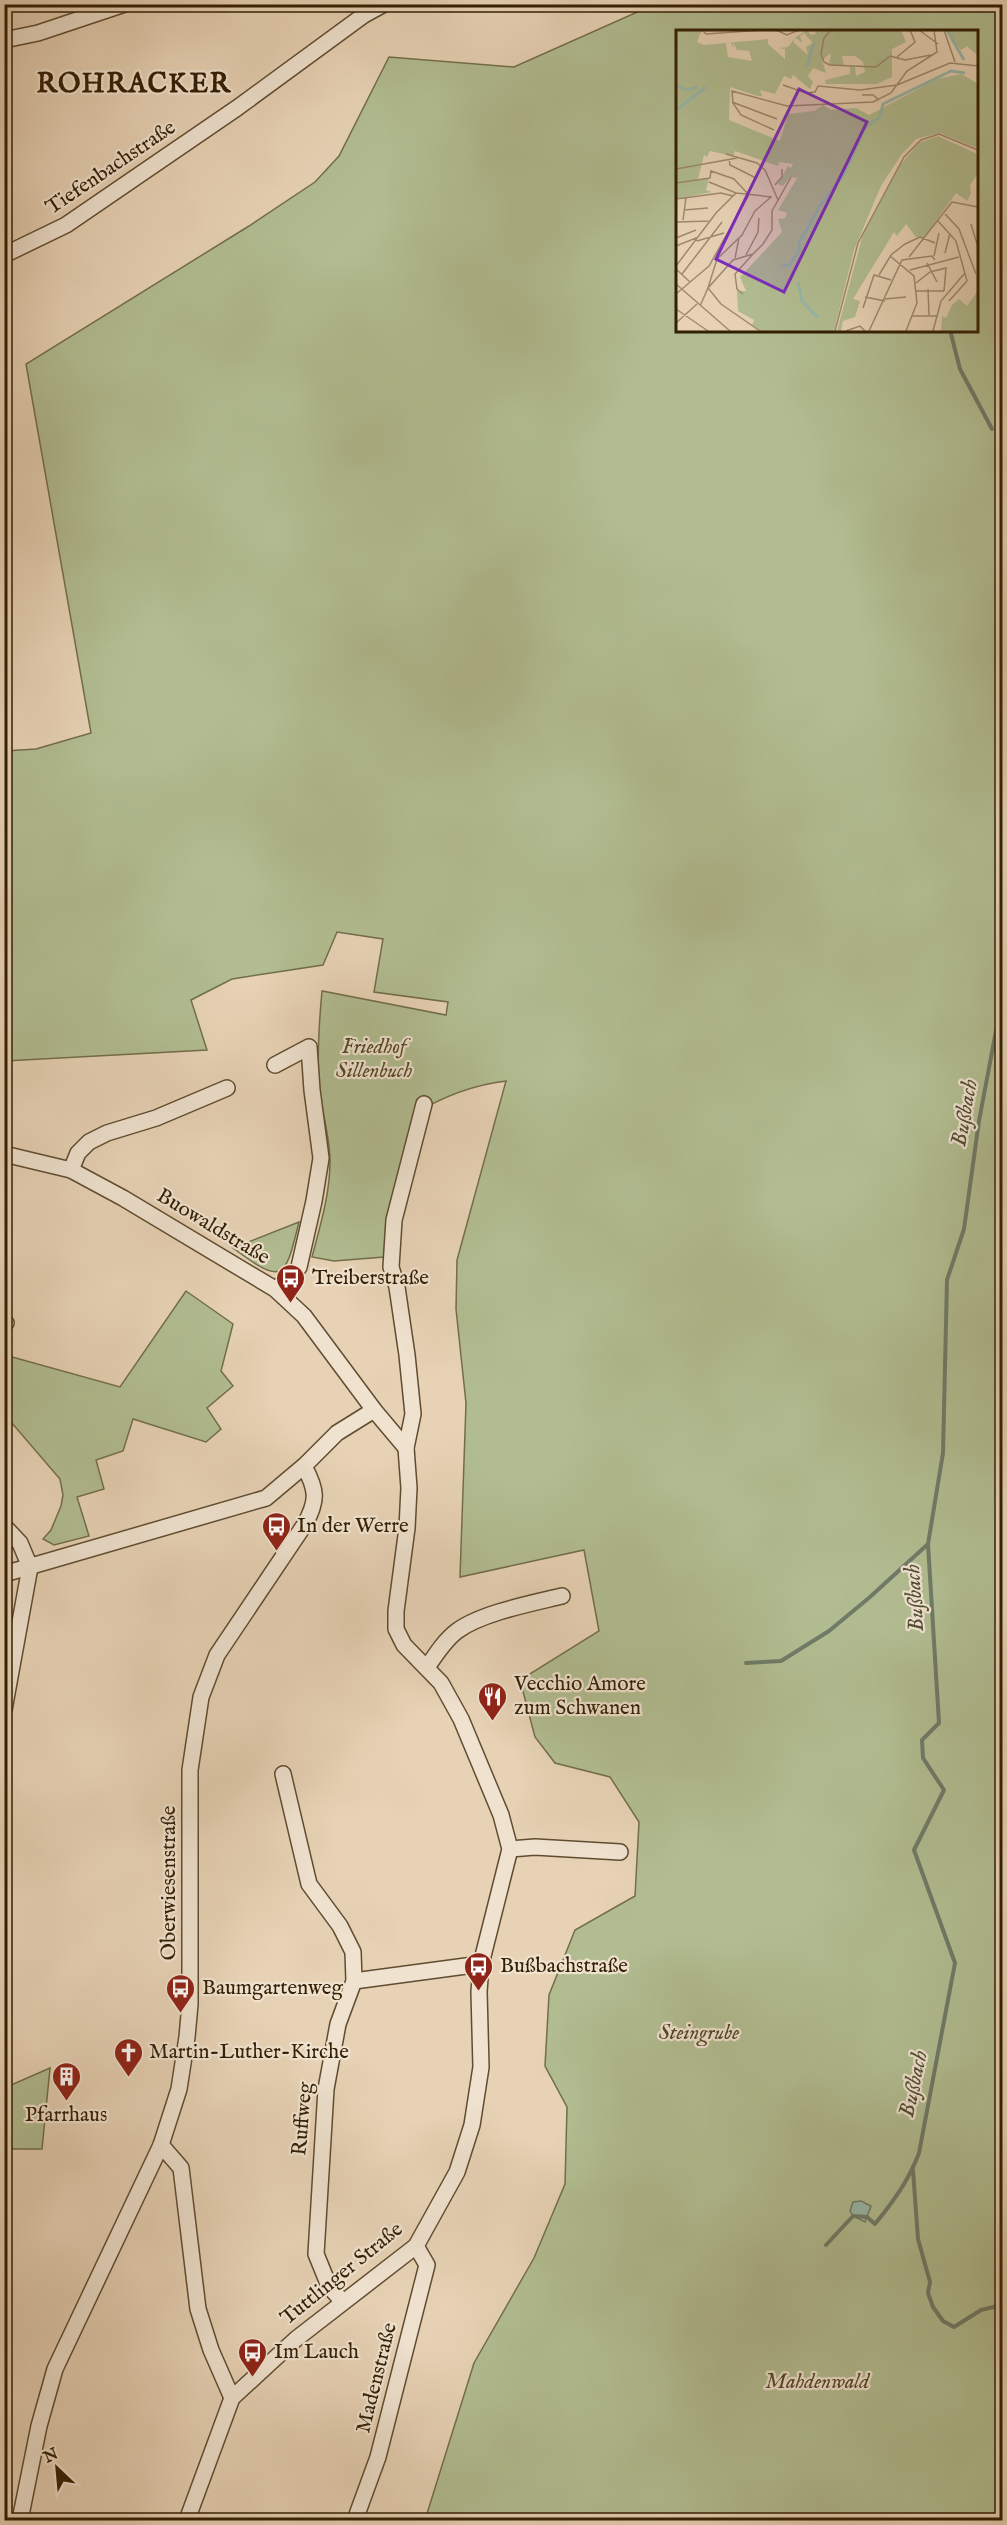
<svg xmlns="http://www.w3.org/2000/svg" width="1007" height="2525" font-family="'IM FELL English',serif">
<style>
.green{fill:#b1bd91;stroke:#726e4a;stroke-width:1.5;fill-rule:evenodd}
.water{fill:#97b8ab;stroke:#6f7b68;stroke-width:1.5}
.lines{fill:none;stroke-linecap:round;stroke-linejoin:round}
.stream{stroke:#6f7b68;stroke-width:4}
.street-casing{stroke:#604c30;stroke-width:18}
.street{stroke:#efe2cf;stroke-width:15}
.labels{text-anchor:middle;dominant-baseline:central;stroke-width:4.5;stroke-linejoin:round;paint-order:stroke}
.street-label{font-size:21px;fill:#331f03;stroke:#efe2cf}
.park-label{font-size:21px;font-style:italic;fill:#524626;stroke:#efe2cf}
.poi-label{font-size:21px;fill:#331f03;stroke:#efe2cf;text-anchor:start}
.water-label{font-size:22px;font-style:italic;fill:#514d35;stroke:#efe2cf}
.district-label{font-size:27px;font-weight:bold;letter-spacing:1.5px;fill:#331f03;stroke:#efe2cf}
.inset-river{fill:none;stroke:#97b8ab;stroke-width:3}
.inset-road{fill:none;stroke:#9f8a6e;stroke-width:1.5}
.view{fill:#7b2cbf;fill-opacity:0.15;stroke:#7b2cbf;stroke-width:3}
.inset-edge{fill:none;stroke:#331f03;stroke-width:3}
</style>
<rect width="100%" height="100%" fill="#e7d2b5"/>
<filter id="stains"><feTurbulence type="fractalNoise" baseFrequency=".00333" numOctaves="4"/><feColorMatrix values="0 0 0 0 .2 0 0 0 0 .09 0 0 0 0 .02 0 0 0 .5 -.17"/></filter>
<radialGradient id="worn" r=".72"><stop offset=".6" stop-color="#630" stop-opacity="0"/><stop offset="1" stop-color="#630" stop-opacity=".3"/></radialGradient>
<g class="green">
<path d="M653,5H1002V2520H425L474,2363L534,2258L565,2184L567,2107L545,2066L549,1995L575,1930L635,1896L639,1822L610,1777L555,1763L535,1737L520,1680L599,1631L584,1550L460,1577L466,1403L456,1309L457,1260L506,1081C473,1085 444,1096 416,1113L387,1216L384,1257L334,1261L312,1257C320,1226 330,1194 330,1162C330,1136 322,1113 319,1088C317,1055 319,1023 322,991L446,1015L448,1002L374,992L383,939L337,932L323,965L232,979L191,1000L207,1050L5,1061V751L36,749L91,733L26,364L249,226L315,182L339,156L389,57L514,67ZM677,32H976V330H677Z"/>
<path d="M299,1222C285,1279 284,1286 233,1248Z"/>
<polygon points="186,1291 233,1324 221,1371 233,1386 207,1408 221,1429 206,1442 133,1419 123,1451 96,1460 104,1489 77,1497 89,1536 54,1545 43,1539 51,1530 61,1506 63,1495 60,1479 5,1415 5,1355 120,1387"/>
<polygon points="50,2068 42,2149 5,2149 5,2085 9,2086"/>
</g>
<polygon class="water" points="861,2201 871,2206 865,2222 853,2216 850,2211 853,2202"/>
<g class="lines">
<g class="stream">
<polyline points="950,330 960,369 992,429"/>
<polyline points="746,1663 781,1661 829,1631 870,1597 928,1544"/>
<polyline points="913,2170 918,2239 930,2282 928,2293 933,2307 943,2321 954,2327 981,2310 1002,2305"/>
<path d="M826,2245L853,2216L867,2217L875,2224C893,2202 909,2180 919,2153L955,1963L914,1850L944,1790L923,1758L922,1740L939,1723L928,1544L943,1453L947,1280L964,1229L979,1121L1002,999"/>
</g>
<defs>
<g id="street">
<polyline points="4,40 38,33 125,4"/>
<polyline points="4,255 66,225 237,108 364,15 384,4"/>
<polyline points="4,1154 71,1170 123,1198 275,1289 304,1316 374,1410 406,1448"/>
<polyline points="71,1170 78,1153 89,1142 107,1133 156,1118 227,1088"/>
<polyline points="275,1289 291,1278 299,1267 314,1201 321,1158 312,1090 309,1047 275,1065"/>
<polyline points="4,1323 6,1323"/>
<polyline points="4,1526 20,1543 30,1567"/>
<polyline points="4,1574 266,1498 304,1466 337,1433 374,1410"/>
<path d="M428,1666C436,1654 445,1640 457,1631C481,1613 533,1603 562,1596"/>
<polyline points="4,1710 30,1567"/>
<polyline points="283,1774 309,1884 340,1926 353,1952 354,1981 338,2024 326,2089 316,2254 329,2286 342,2301"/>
<polyline points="510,1849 535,1847 620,1852"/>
<polyline points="354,1981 481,1964"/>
<polyline points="161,2145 181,2168 198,2309 211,2350 232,2398"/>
<path d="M20,2520L39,2426L55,2369L161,2145L179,2089L187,2037L190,2004V1770L201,1697L217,1655L305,1524C318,1500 317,1490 304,1466"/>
<polyline points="187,2520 232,2398 296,2339 416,2246 457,2172 472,2125 481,2067 479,1992 481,1964 510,1849 501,1815 461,1719 441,1683 404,1645 396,1629 396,1611 407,1528 409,1488 406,1448 413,1414 407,1355 397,1287 391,1267 394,1220 424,1104"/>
<polyline points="355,2520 378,2457 427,2265 416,2246"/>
</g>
</defs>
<use href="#street" class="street-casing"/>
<use href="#street" class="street"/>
</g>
<defs>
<symbol id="bus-pin" viewBox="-11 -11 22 30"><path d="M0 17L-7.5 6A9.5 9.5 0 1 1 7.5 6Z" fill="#8f2418" stroke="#efe2cf"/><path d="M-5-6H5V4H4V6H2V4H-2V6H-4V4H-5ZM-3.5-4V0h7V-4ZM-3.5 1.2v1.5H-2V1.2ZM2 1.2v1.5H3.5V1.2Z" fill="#fff"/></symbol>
<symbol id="restaurant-pin" viewBox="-11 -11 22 30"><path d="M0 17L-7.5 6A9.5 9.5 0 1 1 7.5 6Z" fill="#8f2418" stroke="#efe2cf"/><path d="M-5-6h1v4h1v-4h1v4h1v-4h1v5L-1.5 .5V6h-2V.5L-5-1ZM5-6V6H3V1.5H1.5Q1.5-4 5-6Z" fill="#fff"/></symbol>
<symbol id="church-pin" viewBox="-11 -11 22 30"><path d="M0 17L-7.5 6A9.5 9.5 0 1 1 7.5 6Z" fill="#8f2418" stroke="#efe2cf"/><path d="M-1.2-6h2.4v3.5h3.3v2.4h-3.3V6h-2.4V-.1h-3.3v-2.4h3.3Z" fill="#fff"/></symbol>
<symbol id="building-pin" viewBox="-11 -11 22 30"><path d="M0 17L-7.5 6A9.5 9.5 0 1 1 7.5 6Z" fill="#8f2418" stroke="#efe2cf"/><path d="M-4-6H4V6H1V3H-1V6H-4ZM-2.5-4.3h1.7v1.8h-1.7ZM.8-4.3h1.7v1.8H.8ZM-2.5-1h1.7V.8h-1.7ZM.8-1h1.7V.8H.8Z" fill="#fff"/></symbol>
</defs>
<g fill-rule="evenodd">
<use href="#bus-pin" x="274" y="1262" width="33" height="45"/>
<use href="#bus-pin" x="260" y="1510" width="33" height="45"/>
<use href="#restaurant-pin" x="476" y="1680" width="33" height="45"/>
<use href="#bus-pin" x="462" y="1950" width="33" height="45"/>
<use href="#bus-pin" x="164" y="1972" width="33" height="45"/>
<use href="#church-pin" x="112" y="2036" width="33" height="45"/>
<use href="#building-pin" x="50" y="2060" width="33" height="45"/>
<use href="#bus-pin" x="236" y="2336" width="33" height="45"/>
</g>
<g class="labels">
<g class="street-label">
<text transform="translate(111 168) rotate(-34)">Tiefenbachstraße</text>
<text transform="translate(213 1227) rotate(31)">Buowaldstraße</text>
<text transform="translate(169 1883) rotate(-90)">Oberwiesenstraße</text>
<text transform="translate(303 2119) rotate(-85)">Ruffweg</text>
<text transform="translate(342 2274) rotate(-39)">Tuttlinger Straße</text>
<text transform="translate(377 2378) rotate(-76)">Madenstraße</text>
</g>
<g class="park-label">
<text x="374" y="1047">Friedhof<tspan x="374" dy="24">Sillenbuch</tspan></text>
<text x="699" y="2033">Steingrube</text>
<text x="817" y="2382">Mahdenwald</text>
</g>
<g class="poi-label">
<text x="312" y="1278">Treiberstraße</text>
<text x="297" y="1526">In der Werre</text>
<text x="514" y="1684">Vecchio Amore<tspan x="514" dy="24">zum Schwanen</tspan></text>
<text x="500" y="1966">Bußbachstraße</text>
<text x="202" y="1988">Baumgartenweg</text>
<text x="149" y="2052">Martin-Luther-Kirche</text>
<text x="66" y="2115" text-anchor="middle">Pfarrhaus</text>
<text x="274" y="2352">Im Lauch</text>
</g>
<g class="water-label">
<text transform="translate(965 1113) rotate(-80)">Bußbach</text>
<text transform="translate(915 1598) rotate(-94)">Bußbach</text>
<text transform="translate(914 2084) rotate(-78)">Bußbach</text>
</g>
<g class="district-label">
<text x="134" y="85">ROHRACKER</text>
</g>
</g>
<g transform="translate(676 30)">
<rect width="302" height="302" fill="#e7d2b5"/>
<path d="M0,0H26L21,12L28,15L92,9V14L109,29V19L103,18L112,17L120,7L131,0L135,5L140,4L138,0H225L230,12L216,19V47L201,54H150L149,50L174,44V36L179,37L180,46L189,42L187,32L179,26H166L168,36L153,35L155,23L146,30L150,43L137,38L132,46L137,52L134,59L117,45L115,49L108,46L99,64L84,60L86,66H82L54,57L53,90L104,111L112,84L138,81L147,75L155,80L180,78L193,85L261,49L285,44L301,53V118L264,103L240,109L226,124L205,156L178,220L158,301H85L76,295L78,290L62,281L61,261H70L64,247L106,202L102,189L109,188L111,183L102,180L121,148L114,147L107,156L102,154L112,136L115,138L117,134L103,132L102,136L59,121L57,126L34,121L31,127L28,125L22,149H33L30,160L36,162L0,169ZM128,3L137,13L130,17L132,25L117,12L120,8L126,13L124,6ZM57,12L61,20L73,21L76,31L52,27L50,13H55L58,20ZM270,0H301V25L291,16L285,20ZM262,106L301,124V145L294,155L295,163L291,171L280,163L248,208L240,207L230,194L221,206L218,202L177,269L184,271L179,287L167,291L165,301H161L187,204L224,135L243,113ZM301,262V301H265L266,286L270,288L276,275L283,269L291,276Z" fill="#b1bd91" fill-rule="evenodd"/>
<path class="inset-river" d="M271,0L288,30M131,36L138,13M0,55L11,60L22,57M0,80L30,57M105,237L113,235L123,222V213L144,176L169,143L189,98L204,87L207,74L275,41L289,43M122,252L126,271L142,288"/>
<path class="inset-road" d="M26,0L30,4L87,0M100,0L111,5L123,0M155,0L148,8L145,24L148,32L154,35L200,37L214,26L229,30L255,25M243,0L262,14M268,0L279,32M221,27L239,12L234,0M107,55L130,63L139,62L142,56L184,60L221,55L274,33L302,36M186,65H197L203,70M56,72L101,89M98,100L65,85L57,73L56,61L111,76L197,72L215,63L231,41L261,22L258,0M50,124L81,133L89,140L102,170M53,129L54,135L80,148M0,139L61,128M35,141L58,149L73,165M33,152L60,163L96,167M0,153L34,148L35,140M99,155L106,147V139M0,169L45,163L57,166M8,180L32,178M269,184L283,199L300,244M7,190L10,168M262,191L280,211L291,251M0,192L35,191M295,194L302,217M0,208L20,200M21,211L48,203M0,216L20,208L21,211M269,223L274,203M70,225L82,202L83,188M214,226L238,246L241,273L230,301M258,226L263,203M233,227L276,172L302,177M59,228L63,208M251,233L261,252M0,236L40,183L60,163M0,239L14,252M234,240L283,227M6,244L46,192M203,245L215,225L229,214L244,207L259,213M240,253L254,242L270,238L268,261M0,254L54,301M32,258L41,229L66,205L79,181L95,167M32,258L45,274L84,301M252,259L253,285M240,261H268M0,264L33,236L73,165M67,264L61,259L59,244L77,224M189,267L209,271M209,269L230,267M273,271L291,251M24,276L32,258L57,230L77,224L87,214L96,200V181L115,147M187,278L198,245L215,250M0,279L32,301M236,286H261M0,293L21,274M159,301L182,213L228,127L245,110L263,104L302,120M170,301L184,296L189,301M193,301L226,230L256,226L259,230M257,301L265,271L288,244"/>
<path class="view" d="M123,59L191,92L108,262L40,229Z"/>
<rect width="302" height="302" class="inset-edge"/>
</g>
<rect width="1007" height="2525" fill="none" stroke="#e7d2b5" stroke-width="24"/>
<rect x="6" y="6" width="995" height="2513" fill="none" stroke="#331f03" stroke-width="3"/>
<rect x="12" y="12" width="983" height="2501" fill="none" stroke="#331f03" stroke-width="1.5"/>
<g transform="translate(57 2468) rotate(334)" stroke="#efe2cf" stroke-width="4.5" paint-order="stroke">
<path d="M0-4.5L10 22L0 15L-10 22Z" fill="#331f03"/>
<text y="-9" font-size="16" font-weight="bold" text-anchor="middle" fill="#331f03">N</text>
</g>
<rect width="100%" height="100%" filter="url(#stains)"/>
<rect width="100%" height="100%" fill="url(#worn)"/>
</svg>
